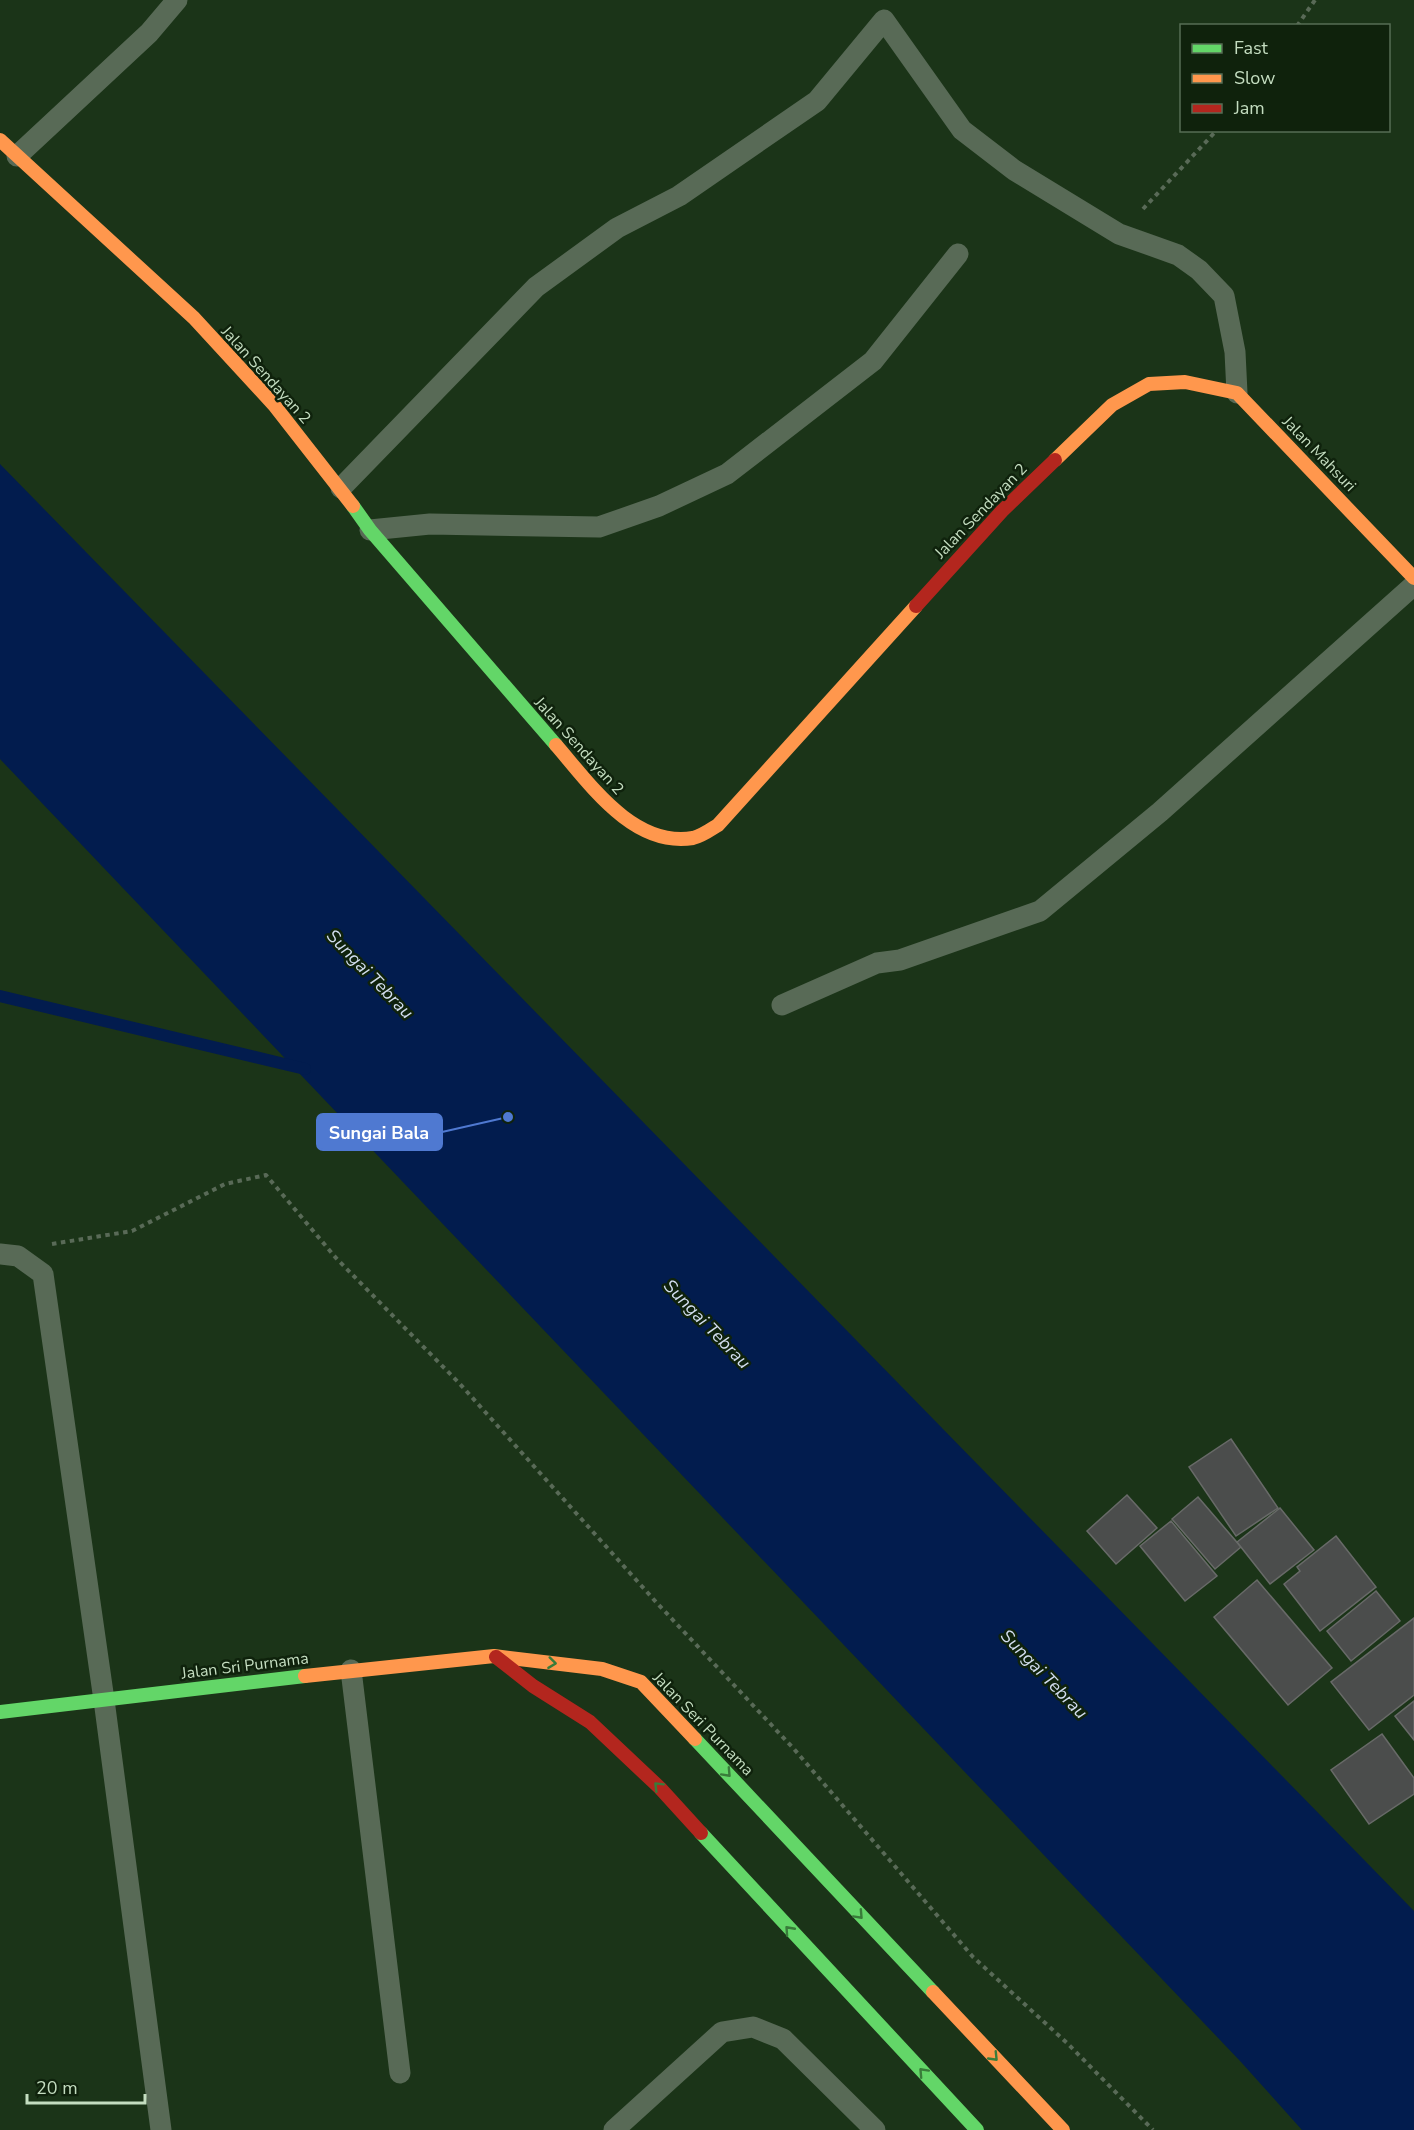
<svg xmlns="http://www.w3.org/2000/svg" width="1414" height="2130" font-family="'Nunito Sans',sans-serif">
<style>
.water{fill:#021c4e}
.lines{fill:none;stroke-linecap:round;stroke-linejoin:round}
.stream{stroke:#021c4e;stroke-width:12}
.building{fill:#4b4d4c;stroke:#686a68;stroke-width:1.5}
.path{stroke:#596a57;stroke-width:4;stroke-dasharray:4.5 4.5;stroke-linecap:butt}
.lane{stroke:#586a56;stroke-width:21}
.fast{stroke:#63d668;stroke-width:14}
.slow{stroke:#ff974d;stroke-width:14}
.jam{stroke:#b3261e;stroke-width:14}
.oneway{stroke:#397c3a}
.labels{text-anchor:middle;dominant-baseline:central;stroke-width:5;stroke-linejoin:round;paint-order:stroke}
.street-label{font-size:16px;fill:#c4ddc0;stroke:#0f220c}
.water-label{font-size:18px;font-style:italic;fill:#d3def0;stroke:#0f220c}
.leader{fill:none;stroke:#4f79d1;stroke-width:2}
.callout-dot{fill:#4f79d1;stroke:#0f220c;stroke-width:2}
.callout{fill:#4f79d1;stroke:#4f79d1;stroke-width:2}
.callout-label{font-size:18px;text-anchor:middle;font-weight:bold;fill:#fff}
</style>
<rect width="100%" height="100%" fill="#1b3418"/>
<polygon class="water" points="0,464 1414,1911 1414,2130 1302,2130 1241,2062 0,759"/>
<g class="lines">
<polyline class="stream" points="0,996 305,1069"/>
</g>
<g class="building">
<polygon points="1231,1439 1278,1508 1236,1536 1189,1467"/>
<polygon points="1127,1495 1157,1528 1116,1564 1087,1531"/>
<polygon points="1198,1497 1241,1547 1215,1569 1172,1519"/>
<polygon points="1280,1508 1314,1550 1270,1584 1237,1542"/>
<polygon points="1171,1521 1217,1576 1185,1601 1140,1546"/>
<polygon points="1336,1536 1376,1587 1320,1631 1284,1584 1300,1571 1297,1567"/>
<polygon points="1257,1580 1332,1668 1288,1705 1214,1617"/>
<polygon points="1376,1591 1400,1621 1351,1661 1327,1631"/>
<polygon points="1414,1618 1414,1695 1369,1730 1331,1682"/>
<polygon points="1414,1701 1414,1740 1395,1716"/>
<polygon points="1382,1734 1414,1778 1414,1794 1369,1824 1331,1770"/>
</g>
<g class="lines">
<g class="path">
<polyline points="1297,26 1315,0"/>
<polyline points="1143,209 1217,130"/>
<polyline points="52,1244 132,1231 225,1184 266,1175 336,1258 460,1384 656,1602 794,1749 973,1957 1067,2043 1153,2130"/>
</g>
<g class="lane">
<polyline points="17,156 149,33 177,0"/>
<polyline points="341,488 536,287 617,228 679,196 817,101 884,20 962,130 1014,170 1119,234 1178,255 1199,270 1224,296 1235,352 1237,393"/>
<polyline points="370,530 430,524 599,527 659,506 727,474 873,361 958,254"/>
<polyline points="782,1005 877,963 900,960 1040,911 1160,812 1414,585"/>
<polyline points="0,1254 18,1256 43,1274 104,1700 161,2130"/>
<polyline points="351,1670 400,2073"/>
<polyline points="614,2130 722,2032 753,2027 783,2039 875,2130"/>
</g>
<g class="fast">
<polyline points="353,506 370,530 556,745"/>
<polyline points="0,1712 305,1676"/>
<polyline points="695,1739 933,1992"/>
<polyline points="701,1833 977,2130"/>
</g>
<g class="slow">
<polyline points="0,140 194,318 274,405 353,506"/>
<polyline points="1055,460 1112,405 1149,384 1185,382 1237,393 1414,578"/>
<path d="M556,745C589,783 633,848 693,838C702,836 710,830 718,825L916,606"/>
<polyline points="305,1676 494,1656 602,1669 641,1682 695,1739"/>
<polyline points="933,1992 1063,2130"/>
</g>
<g class="jam">
<polyline points="916,606 1002,511 1055,460"/>
<polyline points="496,1657 533,1686 590,1722 660,1788 701,1833"/>
</g>
</g>
<defs><path id="oneway-chevron" d="M-2-3.5L2.5 0L-2 3.5" fill="none" stroke-width="1.6" stroke-linecap="round" stroke-linejoin="round" transform="scale(1.5)"/></defs>
<g class="oneway">
<use href="#oneway-chevron" transform="translate(552 1663) rotate(7)"/>
<use href="#oneway-chevron" transform="translate(727 1773) rotate(47)"/>
<use href="#oneway-chevron" transform="translate(658 1786) rotate(-135)"/>
<use href="#oneway-chevron" transform="translate(859 1915) rotate(47)"/>
<use href="#oneway-chevron" transform="translate(789 1930) rotate(-132)"/>
<use href="#oneway-chevron" transform="translate(994 2057) rotate(46)"/>
<use href="#oneway-chevron" transform="translate(923 2072) rotate(-133)"/>
</g>
<g class="labels">
<g class="street-label">
<text transform="translate(266 375) rotate(48)">Jalan Sendayan 2</text>
<text transform="translate(1319 454) rotate(46)">Jalan Mahsuri</text>
<text transform="translate(981 511) rotate(-46)">Jalan Sendayan 2</text>
<text transform="translate(579 746) rotate(48)">Jalan Sendayan 2</text>
<text transform="translate(245 1666) rotate(-7)">Jalan Sri Purnama</text>
<text transform="translate(703 1724) rotate(46)">Jalan Seri Purnama</text>
</g>
<g class="water-label">
<text transform="translate(370 974) rotate(46)">Sungai Tebrau</text>
<text transform="translate(707 1324) rotate(46)">Sungai Tebrau</text>
<text transform="translate(1044 1674) rotate(46)">Sungai Tebrau</text>
</g>
</g>
<path class="leader" d="M508 1117L442 1132"/>
<circle class="callout-dot" cx="508" cy="1117" r="6"/>
<rect class="callout" x="317" y="1114" width="125" height="36" rx="6"/>
<g class="callout-label">
<text x="379" y="1139">Sungai Bala</text>
</g>
<rect x="1180" y="24" width="210" height="108" fill="#0f220c" stroke="#576d54" stroke-width="1.5"/>
<rect x="1192" y="44" width="30" height="9" fill="#63d668" stroke="#576d54" stroke-width="1.5"/>
<text x="1234" y="54" font-size="18" fill="#c4ddc0">Fast</text>
<rect x="1192" y="74" width="30" height="9" fill="#ff974d" stroke="#576d54" stroke-width="1.5"/>
<text x="1234" y="84" font-size="18" fill="#c4ddc0">Slow</text>
<rect x="1192" y="104" width="30" height="9" fill="#b3261e" stroke="#576d54" stroke-width="1.5"/>
<text x="1234" y="114" font-size="18" fill="#c4ddc0">Jam</text>
<path d="M27 2094v9h118v-9" fill="none" stroke="#c4ddc0" stroke-width="3"/>
<text x="36" y="2094" font-size="18" fill="#c4ddc0" stroke="#0f220c" stroke-width="4.5" paint-order="stroke">20 m</text>
</svg>
